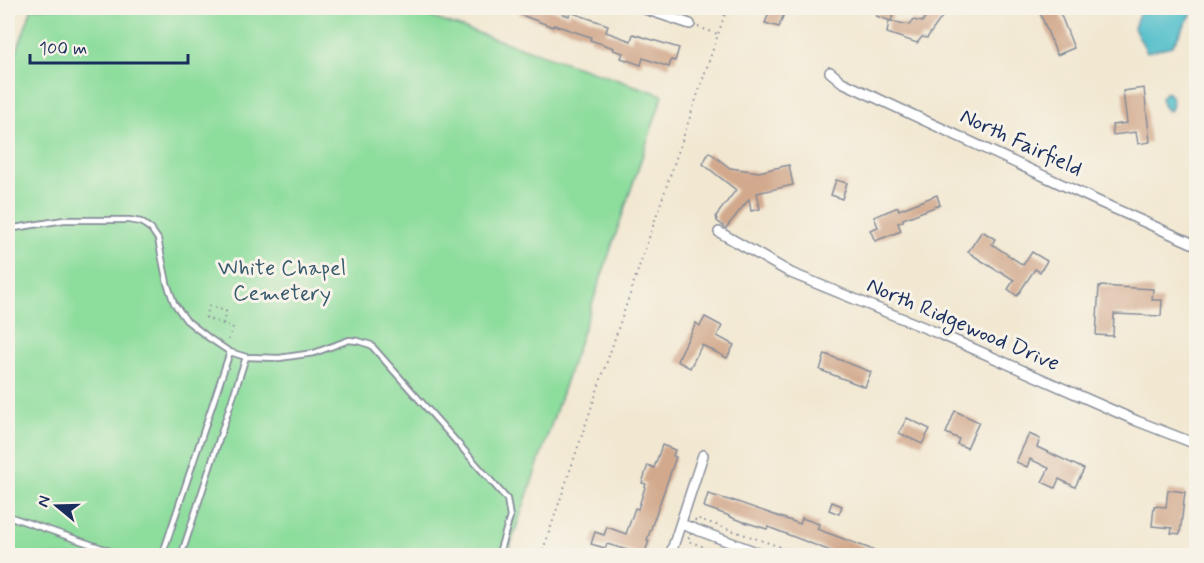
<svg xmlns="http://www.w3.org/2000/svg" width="1204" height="563" font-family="Mynerve,sans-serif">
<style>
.green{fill:#8ddd9d;stroke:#54867e;stroke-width:1.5}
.water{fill:#52bfcb;stroke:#367794;stroke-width:1.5}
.building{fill:#d2a98d}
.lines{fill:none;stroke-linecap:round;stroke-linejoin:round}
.service-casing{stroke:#868c98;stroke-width:8}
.minor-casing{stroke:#868c98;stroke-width:12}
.path{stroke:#868c98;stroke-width:2;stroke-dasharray:1.5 4.5;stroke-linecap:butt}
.service{stroke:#fff;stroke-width:4.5}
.minor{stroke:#fff;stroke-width:9}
.labels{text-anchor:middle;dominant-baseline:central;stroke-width:6;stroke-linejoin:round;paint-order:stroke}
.street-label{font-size:22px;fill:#1b2f5e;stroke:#f7f3e8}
.park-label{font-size:22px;fill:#385a6e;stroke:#f7f3e8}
</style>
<rect width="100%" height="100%" fill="#f7f3e8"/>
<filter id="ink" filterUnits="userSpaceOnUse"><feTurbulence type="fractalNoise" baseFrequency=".0167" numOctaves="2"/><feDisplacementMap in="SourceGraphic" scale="12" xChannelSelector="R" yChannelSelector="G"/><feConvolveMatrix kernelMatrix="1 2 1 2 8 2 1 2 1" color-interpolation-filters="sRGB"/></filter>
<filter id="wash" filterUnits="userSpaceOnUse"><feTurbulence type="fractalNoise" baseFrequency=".008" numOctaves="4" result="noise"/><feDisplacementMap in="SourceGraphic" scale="24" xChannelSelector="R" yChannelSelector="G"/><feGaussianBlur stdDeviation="1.35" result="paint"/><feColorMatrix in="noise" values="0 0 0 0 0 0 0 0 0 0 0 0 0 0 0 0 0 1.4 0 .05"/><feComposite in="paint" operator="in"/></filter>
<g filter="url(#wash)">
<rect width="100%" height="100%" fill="#f2e8d2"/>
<polygon class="green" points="32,8 403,8 663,95 507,555 8,556 8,77"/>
<g class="water">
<polygon points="1141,8 1161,8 1163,11 1172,8 1196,8 1196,12 1192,13 1172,46 1147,52 1134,28"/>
<path d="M1166,92C1173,95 1175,105 1170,111C1164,110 1162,103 1161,98Z"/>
</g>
<g id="blocks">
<g class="building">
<polygon points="522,8 546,8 569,16 570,12 608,25 606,32 631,41 633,34 679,48 675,61 671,60 669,67 643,58 641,65 621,58 623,53 613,50 614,48 590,40 591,37 554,25 553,27 519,14"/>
<polygon points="771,8 786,8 779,27 765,23"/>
<polygon points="878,8 895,8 891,21 876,16"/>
<polygon points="1038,8 1058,8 1074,48 1057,55"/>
<polygon points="931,9 942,17 927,38 922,37 917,43 887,33 889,21 910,25 913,20 922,22"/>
<polygon points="1144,88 1150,142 1138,144 1136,132 1113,135 1112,125 1127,123 1123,91"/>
<polygon points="709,152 730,168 759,172 789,165 793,185 757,193 760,209 751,211 749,199 726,228 717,221 716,216 736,190 703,164"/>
<polygon points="836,180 847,183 842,199 831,195"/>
<polygon points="937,195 940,205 903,219 903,221 898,223 901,231 875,241 870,230 878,227 874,217 898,207 899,210"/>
<polygon points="982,231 995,239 992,244 1023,265 1032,252 1047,261 1040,272 1035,269 1017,296 1008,289 1014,280 1000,271 999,272 968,252"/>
<polygon points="1099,286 1153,289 1152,300 1162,300 1161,316 1114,314 1113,336 1096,335"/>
<polygon points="705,317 722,326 717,336 734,345 727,358 702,345 690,368 677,361 696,323 700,326"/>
<polygon points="825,354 871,372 865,387 820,370"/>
<polygon points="955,411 979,422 967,448 957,444 959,439 946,433"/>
<polygon points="907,418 930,429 922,444 899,433"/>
<polygon points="1029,434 1040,439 1037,447 1084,469 1075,487 1059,479 1055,488 1042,482 1049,468 1030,459 1027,467 1016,462"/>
<polygon points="662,445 675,450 673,456 676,457 647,540 649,541 644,555 607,544 605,548 591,544 595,532 604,535 607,527 626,534 635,508 638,509 646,484 642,483 648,465 654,468"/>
<polygon points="1168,490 1185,492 1180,534 1171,533 1172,528 1152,526 1154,506 1166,507"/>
<polygon points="708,494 732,501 732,500 800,524 802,518 819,524 817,529 887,555 841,555 768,527 767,529 735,519 727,515 704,507"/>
<polygon points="832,502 842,506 839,514 829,510"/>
</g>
</g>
</g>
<g filter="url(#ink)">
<use href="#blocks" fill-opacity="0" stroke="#868c98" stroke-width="1.5"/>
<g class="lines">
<defs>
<g id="service">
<polyline points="8,229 64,220 129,220 141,222 151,229 158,239 167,283 174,303 186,320 209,338 230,352 246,357 279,358 314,353 349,340 358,341 371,345 507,499 510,517 498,556"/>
<polyline points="8,516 125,556"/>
<polyline points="162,556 230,352"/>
<polyline points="181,556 246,357"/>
</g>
<g id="minor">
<polyline points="642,8 690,24"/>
<polyline points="830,72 842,82 1104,204 1196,245"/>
<polyline points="719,232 791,273 940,334 1137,421 1196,444"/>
<polyline points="681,524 767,556"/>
<polyline points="670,556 703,455"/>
</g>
</defs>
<use href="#service" class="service-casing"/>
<use href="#minor" class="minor-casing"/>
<g class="path">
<polyline points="698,27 718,34"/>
<polyline points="223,324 226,311 209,306 206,318 233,327 227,344"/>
<polyline points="695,521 696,518 807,556"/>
<polyline points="689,537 688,541 729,556"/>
<polyline points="541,556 727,8"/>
</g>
<use href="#service" class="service"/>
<use href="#minor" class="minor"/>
</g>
</g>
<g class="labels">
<g class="street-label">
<text transform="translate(1021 143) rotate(25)">North Fairfield</text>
<text transform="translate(963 325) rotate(23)">North Ridgewood Drive</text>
</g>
<g class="park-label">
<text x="282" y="269">White Chapel<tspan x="282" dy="25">Cemetery</tspan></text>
</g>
</g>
<rect width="1204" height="563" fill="none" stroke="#f7f3e8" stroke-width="30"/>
<g transform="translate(57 506) rotate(289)" stroke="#f7f3e8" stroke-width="4.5" paint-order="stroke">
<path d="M0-4.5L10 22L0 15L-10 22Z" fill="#1b2f5e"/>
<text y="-9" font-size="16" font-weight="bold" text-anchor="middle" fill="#1b2f5e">N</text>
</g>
<path d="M30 54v9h158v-9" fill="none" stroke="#1b2f5e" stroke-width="3"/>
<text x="39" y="54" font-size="18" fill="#1b2f5e" stroke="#f7f3e8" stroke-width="4.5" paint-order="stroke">100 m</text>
</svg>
